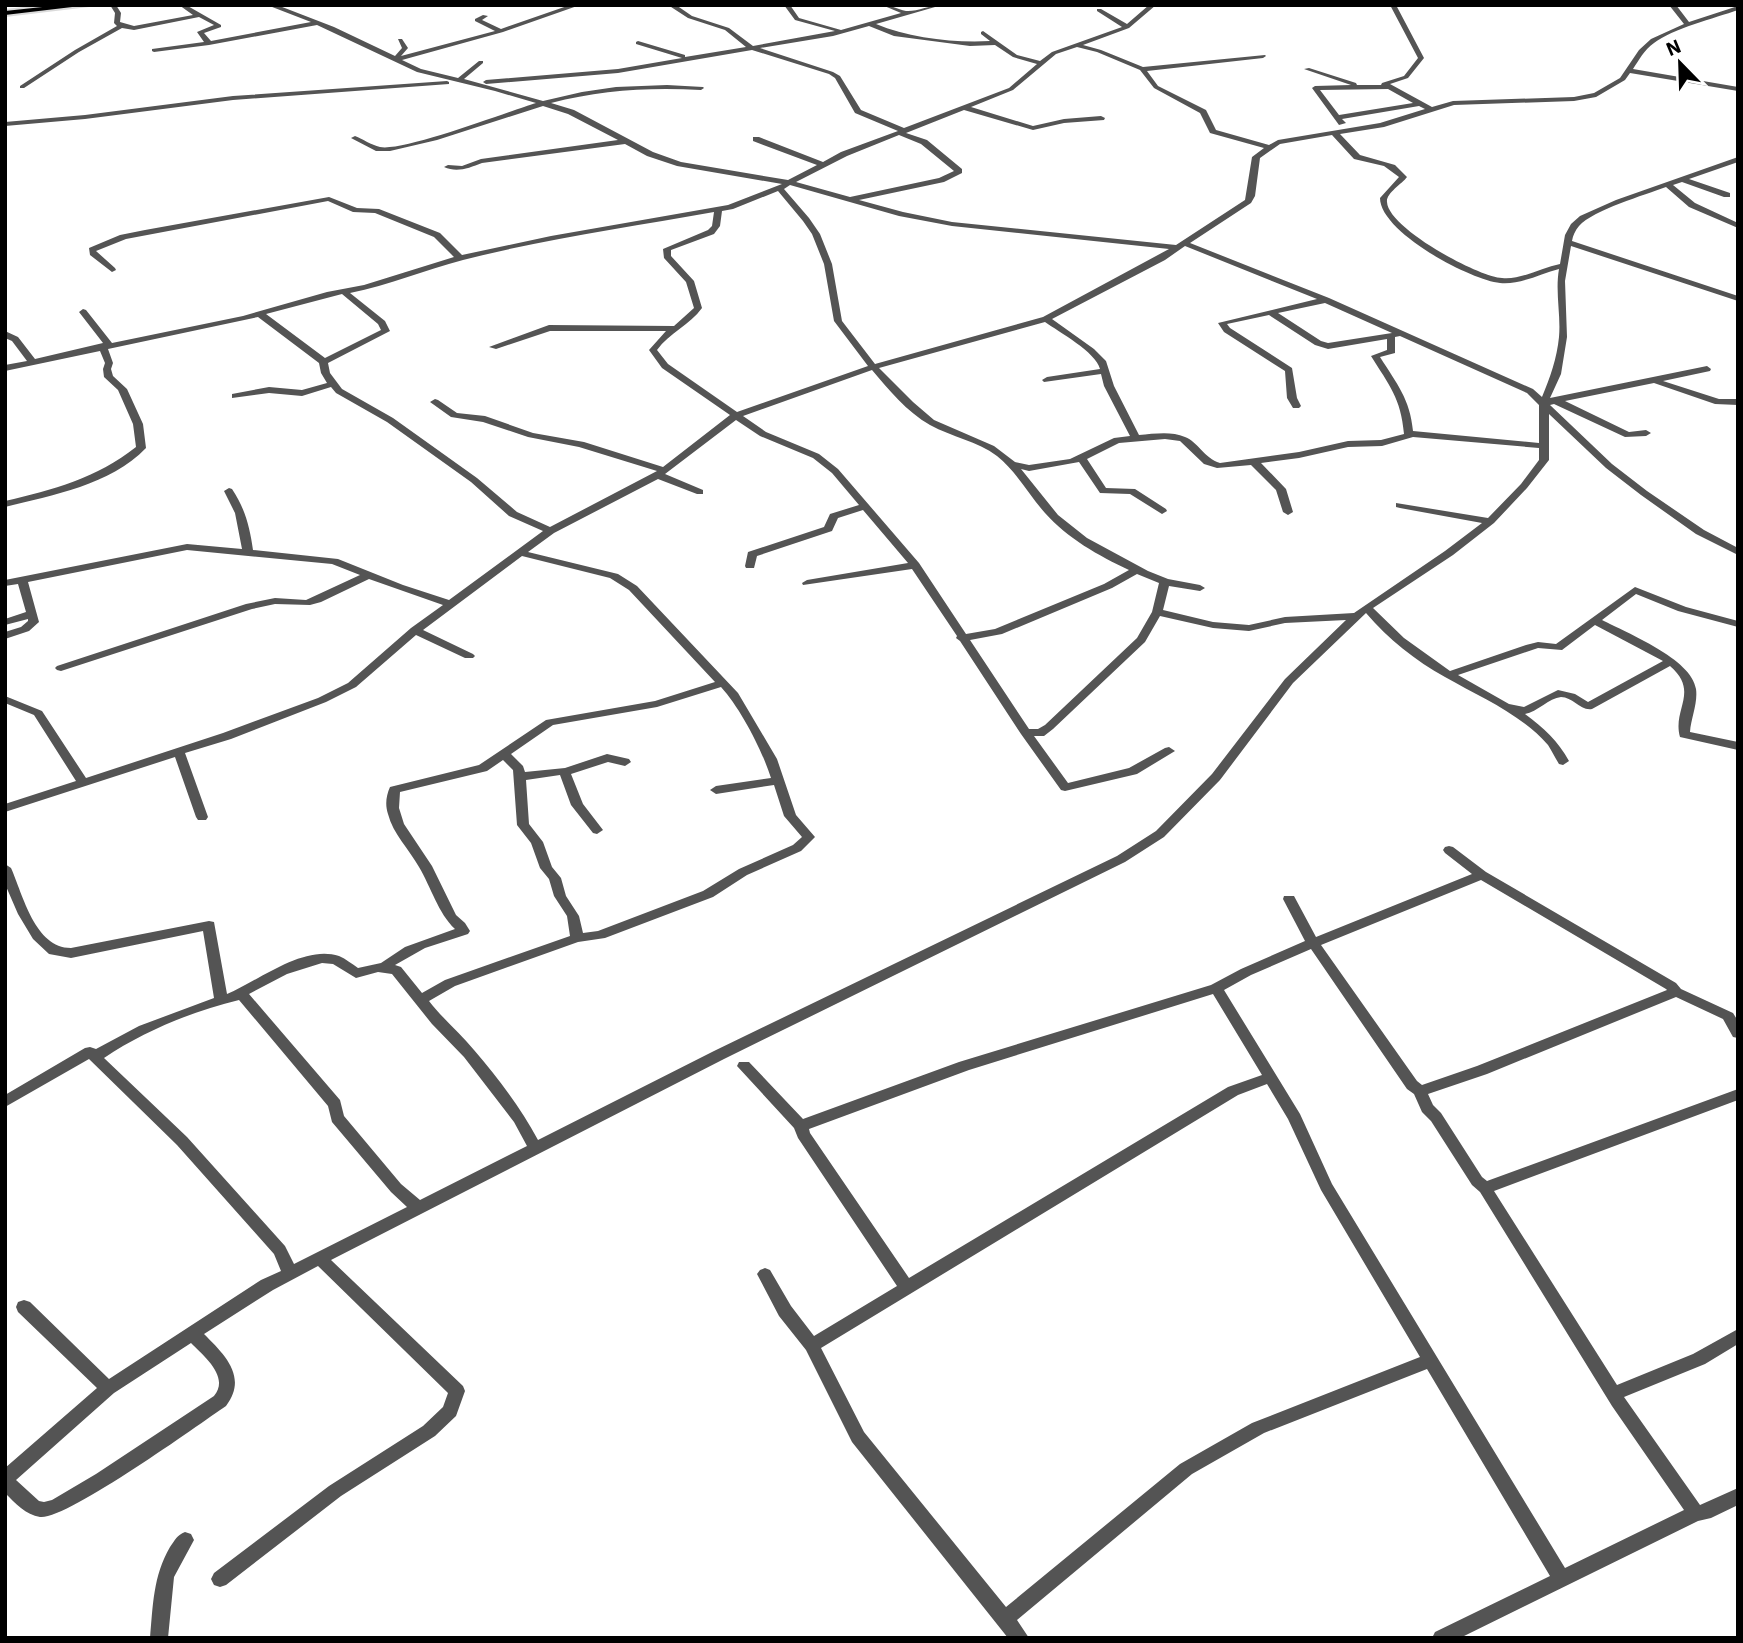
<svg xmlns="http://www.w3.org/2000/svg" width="1743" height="1643" font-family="'IBM Plex Sans',sans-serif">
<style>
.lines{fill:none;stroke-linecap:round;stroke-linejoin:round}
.major-casing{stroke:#dbdbdb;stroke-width:4}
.minor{fill:#545454;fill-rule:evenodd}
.major{fill:#000;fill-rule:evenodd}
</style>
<rect width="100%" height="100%" fill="#fff"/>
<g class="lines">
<defs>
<polygon id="major" points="61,5 89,5 5,15 5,11"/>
</defs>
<use href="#major" class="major-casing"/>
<g class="minor">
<path d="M110,5H116L121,13L120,22L134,26L193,15L179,5H186L221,25V27L204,33L211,41L311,22L267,5H277L334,27L395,56L402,48L398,39H402L408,48L401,56L495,31L475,21V19L483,15L488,16L482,20L501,29L570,5H580L503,32L402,60L421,69L458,78L479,61H483V63L464,79L543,101L582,92L616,87L667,85L703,87L704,88L701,90C650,87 600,90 551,103L574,110L653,152L681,162L788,180L817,165L753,141V137H759L823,162L841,152L898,131L855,113L835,78L829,74L752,50L618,73L486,84L483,82L486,80L618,69L682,58L636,44V42L638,41L685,55V57L746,47L725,30L688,18L668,5H676L692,16L729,28L753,46L835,31L795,20L784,5H790L799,18L841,30L901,13L882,5C891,5 897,9 906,11C916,12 930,5 942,5L876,24C909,38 954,43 990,41L981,34V32L983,31L1017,55L1040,61L1052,52L1122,27L1097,11V9H1101L1127,24L1149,5H1156L1129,28L1083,45L1101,50L1143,67L1265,55L1266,56L1263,58L1147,71L1158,86L1206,110L1216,130L1269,145L1278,140L1380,123L1425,109L1419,106L1342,119L1346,123L1339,125L1312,88L1315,86L1351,85L1304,69L1309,68L1356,83L1357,85H1381L1382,83L1404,76L1418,58L1390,5H1396L1424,58L1408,78L1390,84L1432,107L1453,101L1574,97L1594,93L1620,78L1639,50L1651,39L1684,24L1669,5H1676L1689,22L1738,6V10C1715,18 1672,29 1654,43C1644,50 1639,60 1633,69L1738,87V91L1630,73L1625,80L1596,97L1574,101L1454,105L1384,127L1340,134L1360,155L1395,165L1407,177C1402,184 1386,193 1387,202C1388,228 1478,277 1502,278C1521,280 1541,268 1560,264L1565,235L1571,224L1580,216L1616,200L1738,157V162L1689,179L1730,193V197H1724L1682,182L1673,185L1695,203L1738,223V228L1689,207L1666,187C1645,195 1593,210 1579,226C1575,231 1573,235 1572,241L1738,296V301L1571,246L1565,281L1567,337L1561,374L1550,398L1707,366L1711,369L1710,371L1663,381L1719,399H1738V405L1715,404L1654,383L1565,401L1629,432L1646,430L1651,433L1646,436L1625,437L1554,404L1550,405L1612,464L1647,491L1704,530L1738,548V555L1696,534L1641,495L1606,468L1549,414V460L1527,488L1494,523L1453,555L1373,608L1404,638L1450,671L1526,645L1538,642L1556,644L1635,587L1686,607L1738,621V627L1678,611L1636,594L1602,620C1627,633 1692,659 1696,689C1698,703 1691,718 1690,732L1738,742V750L1680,737C1672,709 1700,692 1670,666L1592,709C1580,711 1573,697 1561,697C1549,698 1537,712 1525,714C1544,728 1558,741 1569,761L1563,765L1559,764C1555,758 1552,751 1548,745C1521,714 1480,697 1445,677C1416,661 1388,639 1366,613L1293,683L1220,780L1164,837L1125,862L724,1059L331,1260L463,1386L465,1391L456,1416L435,1436L341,1496L226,1585L220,1587L214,1585L211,1579L214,1573L329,1486L423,1426L443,1407L448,1393L318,1266L273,1290L204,1334C225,1355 248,1377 226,1406C198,1425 65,1521 40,1517C26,1515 15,1503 5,1493V1468L97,1388L18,1312L16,1307L18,1302L24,1300L30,1302L109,1379L261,1280L281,1271L274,1254L177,1145L89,1059L5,1107V1095L85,1048L90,1047L96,1049L139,1026L214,998L203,931L71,958L49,954L33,939L18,914L5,884V864L11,868C23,895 35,948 71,948L209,921L214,922L227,994C258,981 304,944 339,956C346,959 352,964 358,968L381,963L405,947L455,929C438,913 431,887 419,867C409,849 393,834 388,814C385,805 386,796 390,787L479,765L546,720L655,701L715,682L629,590L610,578L522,556L423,630L473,654L475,656L473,658H465L416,635L356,687L326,702L231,739L185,753L208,817L206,820H198L196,817L175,757L5,812V804L76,781L34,715L5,703V696L42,711L86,778L223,733L318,698L348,683L411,628L443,605L369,579L321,602L310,605L275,604L252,609L61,671L57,670L55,668L57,666L246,604L275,598L306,600L360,575L332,564L187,550L28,582L39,622L29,631L5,639V632L21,627L28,621V619L5,625V619L26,612L18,584L5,586V580L187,544L242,549L235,513L224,491L229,488L232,489C245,508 250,528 253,550L338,559L403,585L449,600L543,531L509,516L471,482L387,422L336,393L331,387L302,396L269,393L232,398V394L269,387L302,390L327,383L321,373L319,363L258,317L108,349L113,363L111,369L113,376L127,389L143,424L146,448C110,485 53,495 5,507V501C53,490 97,478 136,447L133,424L118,390L104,377L103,369L105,363L100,351L5,371V365L27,361L12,341L5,338V331L18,337L35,359L103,343L79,312L83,309L86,310L112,343L243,316L327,292L364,285L454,257L434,237L375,213L353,212L328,201L126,239L96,251L115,268L116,270L112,272L90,255L89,248L120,235L145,230L329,197L357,208L379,209L440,233L462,255L551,236L728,205L782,184L677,166L647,156L625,144L482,163C469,168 457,173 444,167L448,165L462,166L481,159L618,140L568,114L543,106L437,140L390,151H376L351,138L355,136C363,139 371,145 380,147C403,152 507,112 536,103L495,91L417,72L317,25L209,45L154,52L152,51V49L204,42L197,32L214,25L199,17L134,30L122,28L79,52L24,88H20V86L75,50L117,26L114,23L115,13ZM869,26L894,36L970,46L995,45L1013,57L1037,64L1009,88L904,128L861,110L840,76L833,72L760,48L833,36ZM1077,47L1097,52L1140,70L1154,88L1200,113L1210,133L1264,148L1252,157L1245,200L1176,245L952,222L903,212L859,200L944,182L962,173V169L927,140L906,133L964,110L1033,130L1064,123L1104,120L1105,118L1101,116L1064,119L1033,126L971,107L1013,90L1056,54ZM1388,89L1413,103L1339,115L1320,90ZM899,135L921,144L954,171L939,178L850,197L796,182L847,156ZM1332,135L1354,159L1384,166L1399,177L1380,198C1380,232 1470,280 1500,283C1520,285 1540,274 1559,269C1555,292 1561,315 1559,337C1557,358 1550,378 1542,397L1533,389L1329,298L1190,243L1251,203L1255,196L1260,158L1280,144ZM790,185L899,216L952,226L1169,249L1043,317L875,364L842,321L832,264L820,234L809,218L784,189ZM778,191L803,221L812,234L824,264L834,321L868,366L737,412L668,364L657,350C669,333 690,325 702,308L694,281L671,256V250L714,234L720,226L722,211L733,209ZM714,212L712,226L708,230L663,249L664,258L686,282L694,308L674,326L549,325L489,347L496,349L550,331H666L649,350L662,368L730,415L663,467L584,442L533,433L485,416L457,413L438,400L435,399L430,402L451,417L483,422L528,437L579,447L657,471L550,527L517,512L477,478L393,418L342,389L330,373L328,363L390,331L385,321L350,293C389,285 425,270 463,260C545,239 630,227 714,212ZM1185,246L1317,299L1218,323L1224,332L1285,371L1287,398L1293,408H1299L1301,406L1297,398L1292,368L1230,328L1227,324L1269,315L1315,345L1328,349L1387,339V350L1371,356C1389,385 1401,398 1404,434L1381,440L1348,441L1299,452L1220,463C1204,458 1198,442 1185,437C1171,431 1154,434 1139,435L1114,386L1106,361L1094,349L1052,319L1165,260ZM342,294L378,324L381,330L325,358L266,314ZM1325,303L1392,333L1328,343L1321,341L1278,313ZM1045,322C1059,332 1096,352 1100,369L1047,377L1042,380L1044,382L1101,374L1104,386L1130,436L1114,438L1070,459L1029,465L1015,462L994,446L934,420L913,402L879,368ZM1400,336L1527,393L1539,405V443L1413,431C1410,399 1397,384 1380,357L1395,353V337ZM872,370C888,389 907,412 930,425C952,437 977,441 997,456C1017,472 1029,495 1045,513C1067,538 1099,556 1129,570L1104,584L995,629L966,634L919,563L838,469L819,454L766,432L743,416ZM736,420L760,436L813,458L832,473L859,505L830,514L824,527L748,552L745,566L746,568H754L757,556L832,531L838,518L863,510L908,563L807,580L802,583L803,585L912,569L957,636L956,638L960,641L1021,734L1061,790L1065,791L1137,774L1175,751L1169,747L1165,748L1129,768L1068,783L1034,736H1044L1053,729L1145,642L1160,616L1213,628L1249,631L1285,623L1346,620L1285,679L1212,774L1156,831L1117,856L714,1051L538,1140C521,1108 498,1078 474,1050C460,1033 443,1019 429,1001L455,986L578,942L605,938L713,897L747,875L801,851L815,837L796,815L777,759L738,693L637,586L618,574L528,552L554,533L658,479L697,494H703V490L665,474ZM1413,437L1539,448V460L1521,484L1488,518L1396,503V507L1400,508L1482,523L1445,551L1354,613L1285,617L1249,625L1213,622L1163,610L1169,586L1200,591L1205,588L1200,585L1168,579L1148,571L1087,538L1058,515L1021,469L1029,471L1079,462L1100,493L1130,494L1162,514L1167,511L1166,509L1135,489L1106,488L1087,459L1119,443L1165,439L1180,441L1204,464L1217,468L1251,465L1276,490L1283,512L1288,515L1293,512L1286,489L1261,463L1299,458L1348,447L1382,446ZM1137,574L1159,583L1152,612L1137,638L1045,725L1038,729H1029L970,640L1002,634L1112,588ZM1595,625L1663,661L1588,702L1575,694L1558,690L1524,707L1509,704L1458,675L1538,648L1562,650ZM721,687C741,709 762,750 771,778L716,786L710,790L716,794L774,785L784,816L802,837L793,845L739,869L703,891L598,931L583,933L579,916L566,896L561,878L552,867L543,842L529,824L526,780L560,775L571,805L593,833L597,834L603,830L583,804L571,774L608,762L625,766L631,762L629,759L607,754L565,768L525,772L523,766L511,754L553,725L657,707ZM503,760L513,770L517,825L531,843L540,868L549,879L554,896L567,916L570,936L445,980L422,993L401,967L395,965L425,948L468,934L470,931L465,923L456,915L432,866L404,824L399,808L400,792L487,771ZM322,963L333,964L356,978L378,972L392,974L432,1024L464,1057L514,1122L527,1146L420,1200L401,1184L344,1116L340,1100L249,994L287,974ZM239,1000L328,1106L332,1122L391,1192L407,1207L294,1264L285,1246L187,1137L104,1058C144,1031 193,1011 239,1000ZM191,1343C204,1356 230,1377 214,1396L96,1474L52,1500L44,1502L39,1501L16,1480L114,1393Z"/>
<polygon points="447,81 449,82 449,84 233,100 85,119 5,126 5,122 85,115 233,96"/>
<path d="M1449,846L1453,847L1486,872L1676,983L1681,989L1733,1013L1738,1021V1038L1733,1037L1723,1019L1676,997L1487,1074L1428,1094L1433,1105L1441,1113L1482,1177L1487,1181L1738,1089V1100L1494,1191L1617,1385L1693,1354L1738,1329V1344L1705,1364L1624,1397L1700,1505L1738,1488V1505L1711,1518L1698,1521L1460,1638H1432L1435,1632L1550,1576L1427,1369L1264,1433L1192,1474L1017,1620L1029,1638H1008L852,1442L806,1350L779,1316L757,1274L760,1270L765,1268L770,1270L791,1306L814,1336L897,1286L798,1138L794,1128L737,1066L739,1062H749L803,1119L959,1062L1211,985L1241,969L1305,941L1283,899L1284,896H1294L1316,937L1472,874L1445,853L1443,850L1445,847ZM1481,880L1666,989L1667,990L1477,1066L1422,1085L1417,1081L1321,945ZM1311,949L1407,1089L1414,1094L1422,1112L1431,1121L1472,1185L1480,1192L1612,1406L1684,1510L1565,1568L1332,1184L1300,1114L1224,990L1251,975ZM1213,994L1262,1075L1228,1087L909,1278L810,1133L809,1129L969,1070ZM1267,1084L1288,1119L1321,1190L1420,1357L1252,1423L1180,1464L1006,1607L864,1432L821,1348L1238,1095Z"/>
<path d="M185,1532L191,1534L194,1540L174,1577L168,1638H150C153,1606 153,1576 170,1547C175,1540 177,1535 185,1532Z"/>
</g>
<use href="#major" class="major"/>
</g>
<rect width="1743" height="1643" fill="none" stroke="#000000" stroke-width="14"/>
<g transform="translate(1680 63) rotate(337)" stroke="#ffffff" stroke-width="5" paint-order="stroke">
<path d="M0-5L12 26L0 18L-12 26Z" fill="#000000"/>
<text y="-10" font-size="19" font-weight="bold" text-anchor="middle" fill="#000000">N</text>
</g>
</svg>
